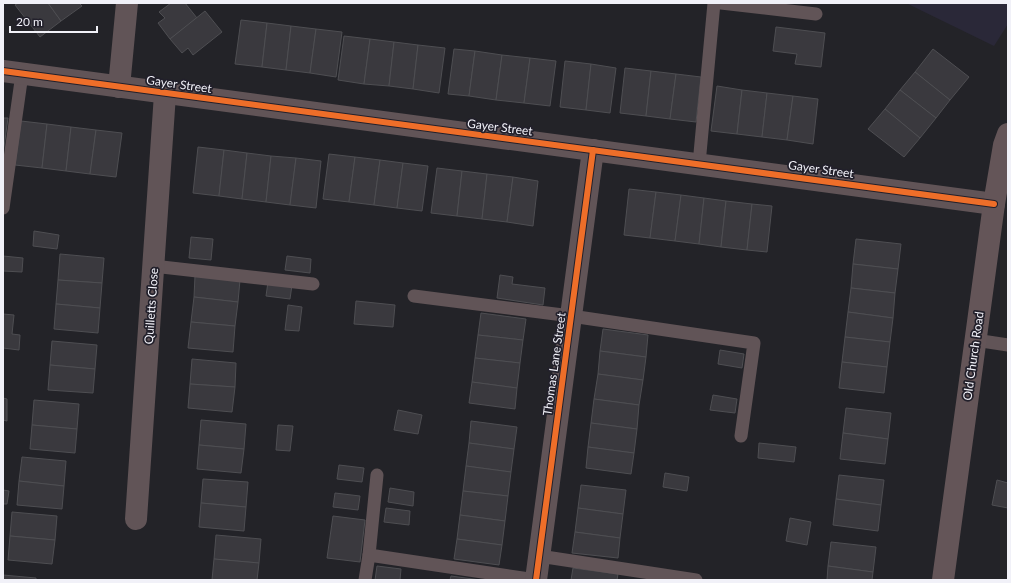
<svg xmlns="http://www.w3.org/2000/svg" width="1011" height="583" font-family="Lato,sans-serif">
<style>
.built{fill:#2a2838}
.building{fill:#3a393e;stroke:#4e4e52}
.lines{fill:none;stroke-linecap:round;stroke-linejoin:round}
.lane{stroke:#615457;stroke-width:13}
.street{stroke:#615457;stroke-width:22}
.secondary{stroke:#645558;stroke-width:22}
.cycleway-casing{stroke:#22202b;stroke-width:8}
.cycleway{stroke:#ee6e29;stroke-width:6}
.labels{text-anchor:middle;dominant-baseline:central;stroke-width:3.5;stroke-linejoin:round;paint-order:stroke}
.street-label{font-size:12px;fill:#f1f1f8;stroke:#22202b}
</style>
<rect width="100%" height="100%" fill="#232328"/>
<polygon class="built" points="906,3 1008,3 1008,24 994,46"/>
<g class="building">
<polygon points="18,3 48,3 61,21 40,37 15,5"/>
<polygon points="48,3 79,3 82,6 61,21"/>
<polygon points="171,3 185,3 197,18 170,39 158,23 165,18 159,12"/>
<polygon points="205,11 222,32 193,55 188,48 182,53 170,39"/>
<polygon points="241,20 267,23 262,67 235,64"/>
<polygon points="267,23 291,26 286,70 262,67"/>
<polygon points="291,26 316,29 310,73 286,70"/>
<polygon points="776,27 825,33 821,67 795,64 797,54 773,51"/>
<polygon points="316,29 342,32 336,77 310,73"/>
<polygon points="344,36 370,39 364,84 338,80"/>
<polygon points="370,39 394,42 389,86 364,84"/>
<polygon points="394,42 418,45 413,89 389,86"/>
<polygon points="418,45 445,48 439,93 413,89"/>
<polygon points="454,49 475,51 469,96 448,94"/>
<polygon points="933,49 969,77 950,100 915,72"/>
<polygon points="475,51 502,55 496,100 469,96"/>
<polygon points="502,55 530,58 524,103 496,100"/>
<polygon points="530,58 556,61 550,106 524,103"/>
<polygon points="565,61 591,64 586,110 560,107"/>
<polygon points="591,64 616,68 610,113 586,110"/>
<polygon points="625,68 651,71 646,116 620,113"/>
<polygon points="651,71 676,74 670,119 646,116"/>
<polygon points="915,72 950,100 936,118 900,90"/>
<polygon points="676,74 701,77 696,122 670,119"/>
<polygon points="717,86 742,90 737,134 711,131"/>
<polygon points="742,90 767,93 762,137 737,134"/>
<polygon points="900,90 936,118 920,138 885,109"/>
<polygon points="767,93 793,96 787,140 762,137"/>
<polygon points="793,96 818,99 813,144 787,140"/>
<polygon points="885,109 920,138 904,157 868,129"/>
<polygon points="3,118 8,118 3,154"/>
<polygon points="21,121 47,124 42,168 15,165"/>
<polygon points="47,124 71,127 66,171 42,168"/>
<polygon points="71,127 96,130 90,174 66,171"/>
<polygon points="96,130 122,133 116,177 90,174"/>
<polygon points="198,147 224,150 219,196 193,193"/>
<polygon points="224,150 247,153 242,199 219,196"/>
<polygon points="247,153 271,156 266,202 242,199"/>
<polygon points="329,154 355,157 349,202 323,199"/>
<polygon points="271,156 296,158 290,205 266,202"/>
<polygon points="355,157 380,160 374,205 349,202"/>
<polygon points="296,158 321,161 316,208 290,205"/>
<polygon points="380,160 403,163 397,208 374,205"/>
<polygon points="403,163 428,166 422,211 397,208"/>
<polygon points="437,168 462,171 457,216 431,213"/>
<polygon points="462,171 487,174 482,219 457,216"/>
<polygon points="487,174 513,177 507,222 482,219"/>
<polygon points="513,177 538,181 533,226 507,222"/>
<polygon points="629,189 656,192 650,238 624,235"/>
<polygon points="656,192 681,195 675,241 650,238"/>
<polygon points="681,195 704,198 699,244 675,241"/>
<polygon points="704,198 726,201 721,247 699,244"/>
<polygon points="726,201 752,204 747,250 721,247"/>
<polygon points="752,204 772,206 767,252 747,250"/>
<polygon points="34,231 59,235 57,249 33,246"/>
<polygon points="191,237 213,239 211,260 189,258"/>
<polygon points="856,239 901,244 898,269 853,264"/>
<polygon points="60,254 104,258 102,283 58,280"/>
<polygon points="3,256 23,258 22,272 3,271"/>
<polygon points="287,256 311,259 310,273 285,270"/>
<polygon points="853,264 898,269 895,293 851,288"/>
<polygon points="500,275 513,277 512,284 545,288 543,305 497,298"/>
<polygon points="195,276 240,280 238,302 194,297"/>
<polygon points="58,280 102,283 100,308 56,304"/>
<polygon points="268,282 292,285 290,299 266,296"/>
<polygon points="851,288 895,293 893,318 848,312"/>
<polygon points="194,297 238,302 235,326 191,322"/>
<polygon points="356,301 395,305 393,327 354,324"/>
<polygon points="56,304 100,308 98,333 54,329"/>
<polygon points="288,305 302,307 299,331 285,330"/>
<polygon points="848,312 893,318 890,342 845,337"/>
<polygon points="481,313 526,319 523,340 478,335"/>
<polygon points="3,314 14,315 12,334 20,335 19,350 3,348"/>
<polygon points="191,322 235,326 233,352 188,348"/>
<polygon points="603,329 648,335 646,357 600,351"/>
<polygon points="478,335 523,340 520,363 475,358"/>
<polygon points="845,337 890,342 887,367 842,362"/>
<polygon points="52,341 97,345 95,369 50,365"/>
<polygon points="720,350 744,354 742,368 718,364"/>
<polygon points="600,351 646,357 643,380 598,374"/>
<polygon points="475,358 520,363 517,388 472,382"/>
<polygon points="192,359 236,363 235,387 190,384"/>
<polygon points="842,362 887,367 884,393 839,388"/>
<polygon points="50,365 95,369 93,393 48,390"/>
<polygon points="598,374 643,380 639,405 594,399"/>
<polygon points="472,382 517,388 515,409 469,403"/>
<polygon points="190,384 235,387 232,412 188,408"/>
<polygon points="713,395 737,399 735,413 710,410"/>
<polygon points="3,398 7,399 7,421 3,420"/>
<polygon points="594,399 639,405 637,429 591,423"/>
<polygon points="34,400 79,404 77,429 32,425"/>
<polygon points="846,408 891,413 888,439 843,433"/>
<polygon points="398,410 422,415 418,434 394,430"/>
<polygon points="201,420 246,424 244,449 199,445"/>
<polygon points="471,421 517,427 514,449 469,443"/>
<polygon points="591,423 637,429 634,453 588,447"/>
<polygon points="32,425 77,429 75,453 30,449"/>
<polygon points="278,425 293,426 290,451 276,450"/>
<polygon points="843,433 888,439 885,464 840,459"/>
<polygon points="469,443 514,449 511,472 466,466"/>
<polygon points="759,443 796,447 794,462 758,458"/>
<polygon points="199,445 244,449 241,473 197,469"/>
<polygon points="588,447 634,453 631,474 586,468"/>
<polygon points="22,457 66,461 64,486 19,481"/>
<polygon points="339,465 364,468 362,482 337,479"/>
<polygon points="466,466 511,472 508,496 463,491"/>
<polygon points="665,473 689,477 687,491 663,487"/>
<polygon points="839,475 884,480 881,505 836,499"/>
<polygon points="203,479 248,482 246,507 201,503"/>
<polygon points="997,480 1008,483 1008,508 992,505"/>
<polygon points="19,481 64,486 62,509 17,505"/>
<polygon points="581,485 626,490 623,514 578,508"/>
<polygon points="390,488 414,492 413,506 388,502"/>
<polygon points="3,490 9,491 7,504 3,504"/>
<polygon points="463,491 508,496 505,521 460,515"/>
<polygon points="335,493 360,496 358,510 333,507"/>
<polygon points="836,499 881,505 878,531 833,525"/>
<polygon points="201,503 246,507 244,531 199,527"/>
<polygon points="386,508 410,511 409,525 384,522"/>
<polygon points="578,508 623,514 620,538 575,532"/>
<polygon points="12,512 57,516 55,540 10,536"/>
<polygon points="460,515 505,521 502,545 457,539"/>
<polygon points="333,516 365,520 360,562 327,558"/>
<polygon points="790,518 811,522 807,545 786,541"/>
<polygon points="575,532 620,538 618,558 572,553"/>
<polygon points="216,535 261,539 259,563 214,559"/>
<polygon points="10,536 55,540 52,564 8,560"/>
<polygon points="457,539 502,545 499,565 454,559"/>
<polygon points="831,542 876,547 873,572 828,566"/>
<polygon points="214,559 259,563 257,580 212,580"/>
<polygon points="377,566 401,569 400,580 375,580"/>
<polygon points="828,566 873,572 872,580 827,580"/>
<polygon points="573,568 618,574 617,580 571,580"/>
<polygon points="3,575 36,578 36,580 3,580"/>
<polygon points="451,576 480,580 450,580"/>
</g>
<g class="lines">
<g class="lane">
<polyline points="721,3 816,14"/>
<polyline points="699,164 714,3"/>
<polyline points="3,208 22,74"/>
<polyline points="153,266 313,284"/>
<polyline points="414,296 571,316 754,343 741,436"/>
<polyline points="975,340 1008,345"/>
<polyline points="369,555 377,475"/>
<polyline points="539,556 696,580"/>
<polyline points="365,580 369,555 536,580"/>
</g>
<g class="street">
<polyline points="3,71 994,204"/>
<polyline points="119,87 127,3"/>
<polyline points="136,519 165,94"/>
<polyline points="536,580 593,150"/>
</g>
<polyline class="secondary" points="943,580 994,204 1004,145 1008,134"/>
<defs>
<g id="cycleway">
<polyline points="3,71 994,204"/>
<polyline points="536,580 593,150"/>
</g>
</defs>
<use href="#cycleway" class="cycleway-casing"/>
<use href="#cycleway" class="cycleway"/>
</g>
<g class="labels">
<g class="street-label">
<text transform="translate(179 84) rotate(8)">Gayer Street</text>
<text transform="translate(500 127) rotate(7)">Gayer Street</text>
<text transform="translate(821 169) rotate(8)">Gayer Street</text>
<text transform="translate(151 306) rotate(-86)">Quilletts Close</text>
<text transform="translate(973 356) rotate(-82)">Old Church Road</text>
<text transform="translate(554 364) rotate(-82)">Thomas Lane Street</text>
</g>
</g>
<rect width="1011" height="583" fill="none" stroke="#f1f1f8" stroke-width="8"/>
<path d="M10 26v6h87v-6" fill="none" stroke="#f1f1f8" stroke-width="2"/>
<text x="16" y="26" font-size="12" fill="#f1f1f8" stroke="#22202b" stroke-width="3" paint-order="stroke">20 m</text>
</svg>
